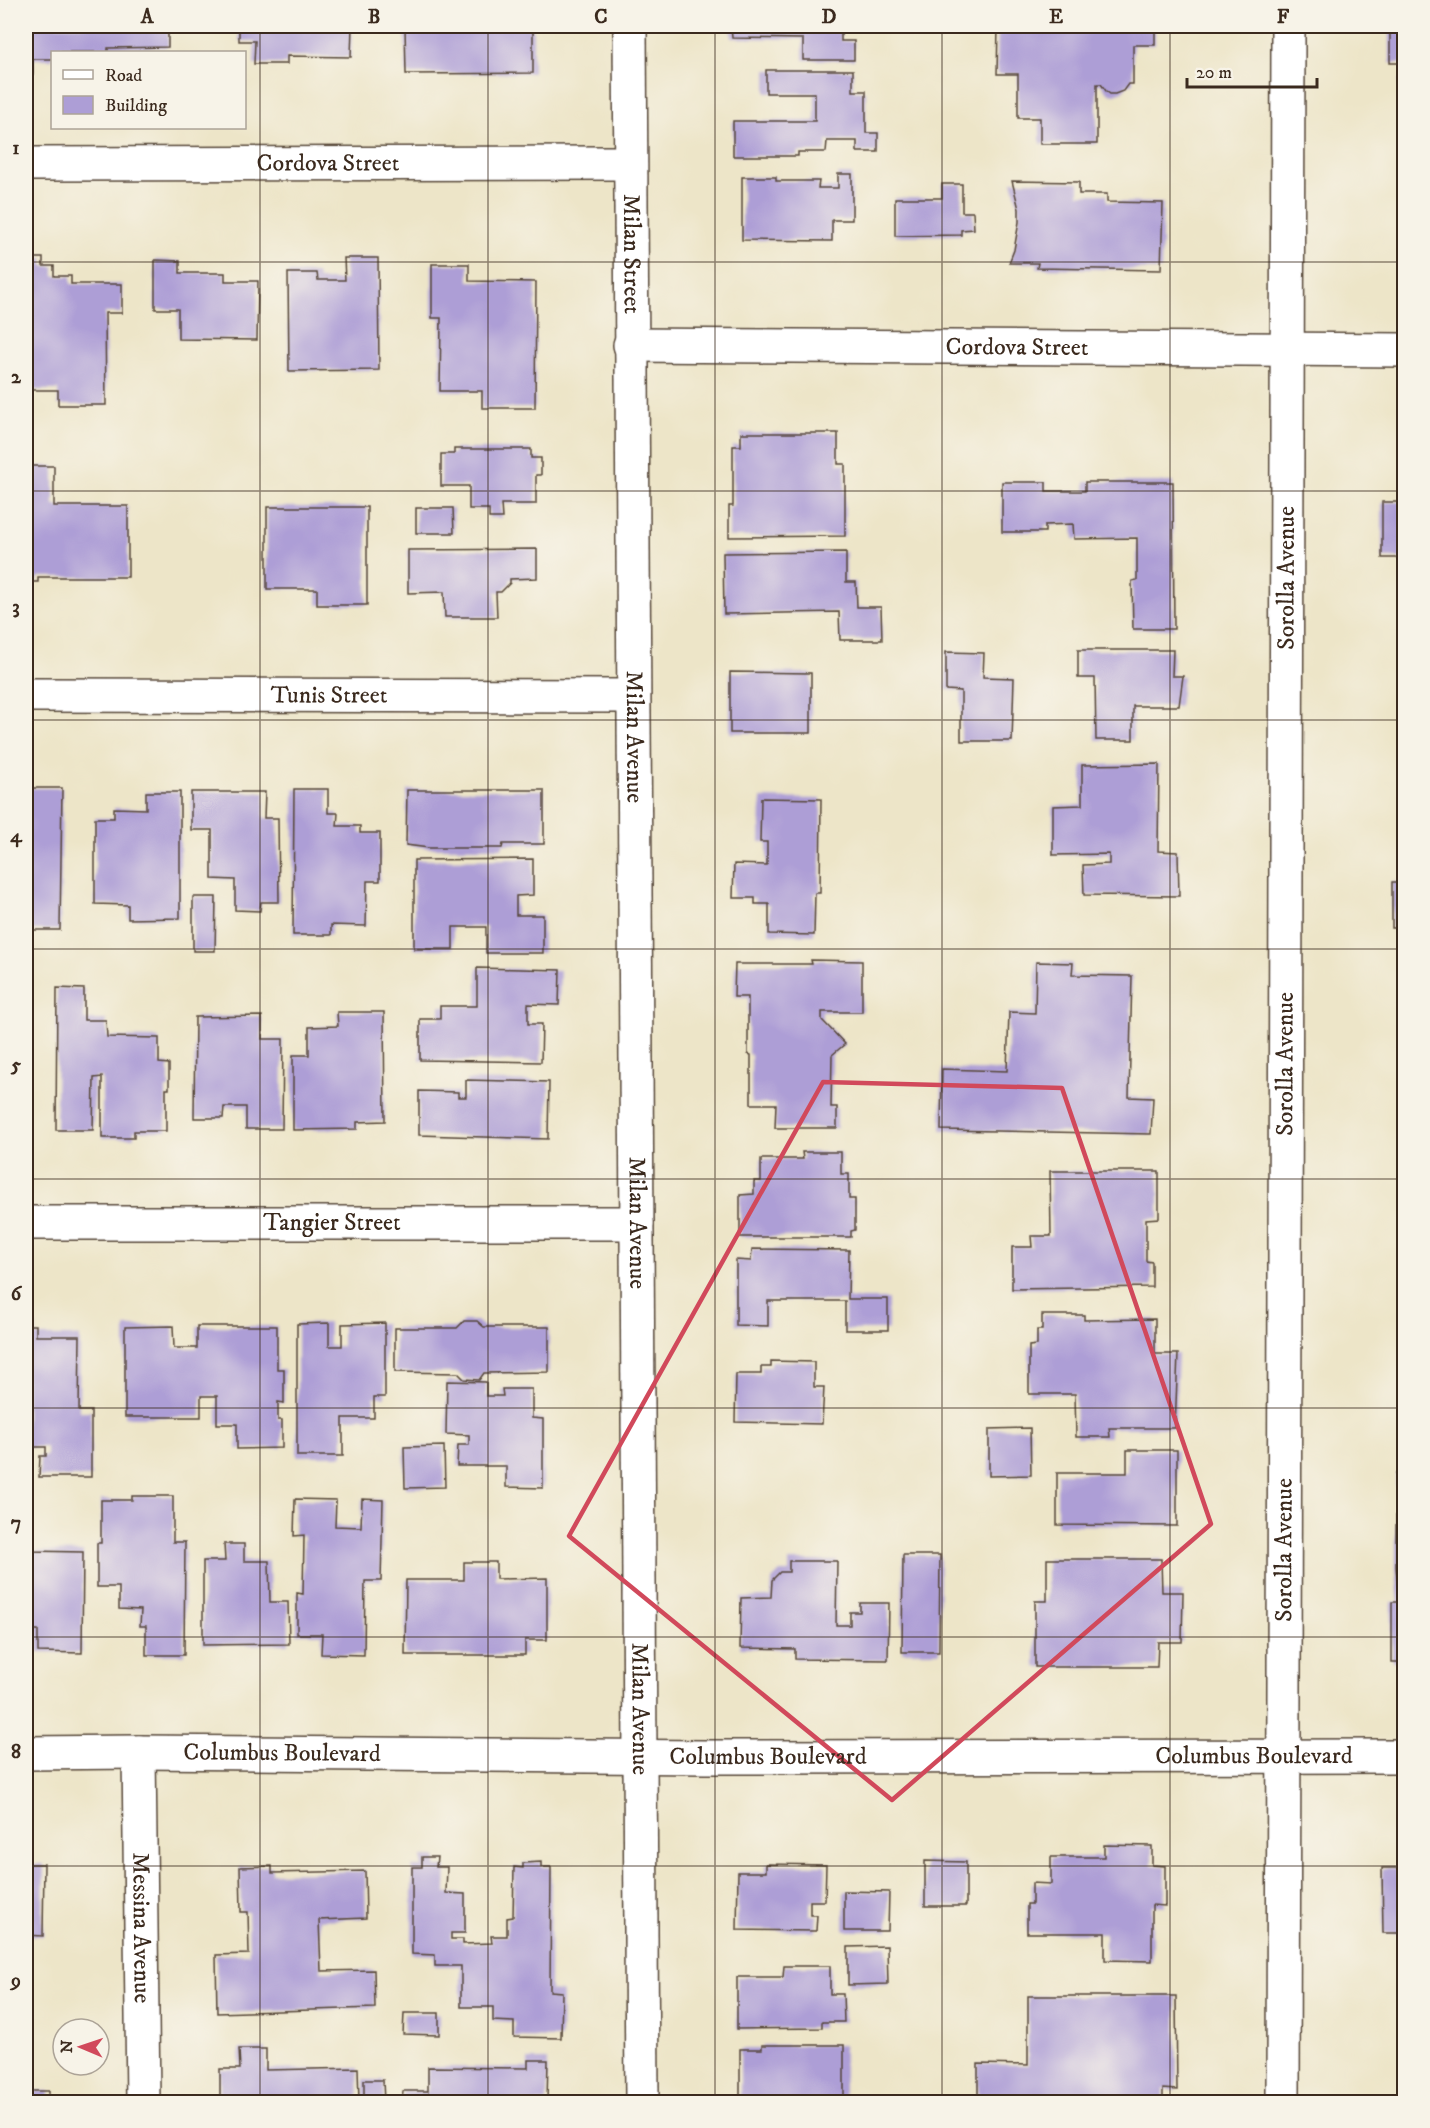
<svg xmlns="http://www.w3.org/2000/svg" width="1430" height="2128" font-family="'IM FELL DW Pica',serif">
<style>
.building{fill:#ad9ed6}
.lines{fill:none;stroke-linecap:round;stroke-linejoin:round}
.minor-casing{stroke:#564638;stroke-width:36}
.minor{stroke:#fff;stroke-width:33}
.marked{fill:none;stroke:#d1495b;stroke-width:4.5;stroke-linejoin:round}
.grid{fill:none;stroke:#3b2a1e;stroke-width:1.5;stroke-opacity:0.55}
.labels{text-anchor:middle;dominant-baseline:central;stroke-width:6;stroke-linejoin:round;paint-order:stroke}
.street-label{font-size:24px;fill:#3b2a1e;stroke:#f7f3e8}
.neatline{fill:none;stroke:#3b2a1e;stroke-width:2}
.grid-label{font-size:20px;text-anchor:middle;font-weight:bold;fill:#3b2a1e}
</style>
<rect width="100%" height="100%" fill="#f7f3e8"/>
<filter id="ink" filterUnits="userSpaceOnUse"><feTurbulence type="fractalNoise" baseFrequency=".0167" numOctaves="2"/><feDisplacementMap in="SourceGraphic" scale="12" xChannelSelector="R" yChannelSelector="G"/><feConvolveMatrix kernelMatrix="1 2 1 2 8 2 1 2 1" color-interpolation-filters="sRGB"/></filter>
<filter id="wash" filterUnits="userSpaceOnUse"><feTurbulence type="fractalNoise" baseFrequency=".008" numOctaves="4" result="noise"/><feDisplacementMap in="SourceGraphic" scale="24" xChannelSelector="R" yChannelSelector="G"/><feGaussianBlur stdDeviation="1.35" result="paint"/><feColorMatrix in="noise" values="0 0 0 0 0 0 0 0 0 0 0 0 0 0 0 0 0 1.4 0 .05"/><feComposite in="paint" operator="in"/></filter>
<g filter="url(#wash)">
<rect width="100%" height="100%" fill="#ede5c8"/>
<g id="blocks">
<g class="building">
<polygon points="26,26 168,26 168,47 108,48 108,52 52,52 52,59 33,59 33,74 26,74"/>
<polygon points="239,26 352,26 351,57 287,56 287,64 254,64 255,41 239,41"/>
<polygon points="405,26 533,26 533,73 406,74"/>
<polygon points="731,26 841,26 841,41 854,41 854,60 803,60 803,39 732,38"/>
<polygon points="998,26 1155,26 1155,45 1133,45 1133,84 1128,84 1123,91 1115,94 1110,94 1106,91 1101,84 1097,84 1097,144 1040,144 1040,118 1018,118 1018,74 997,74"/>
<rect x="1390" y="29" width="14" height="34"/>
<polygon points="766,70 853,70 853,91 866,91 866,133 878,133 878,152 857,152 857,141 827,141 826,152 798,152 798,156 733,156 733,121 815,121 815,93 766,93"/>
<rect x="1399" y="79" width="5" height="54"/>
<polygon points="838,174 852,174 852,220 832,220 832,241 742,240 742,177 776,177 776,181 819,181 818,188 838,188"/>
<polygon points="1012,181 1079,182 1079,194 1107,194 1107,202 1163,203 1161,270 1037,268 1038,263 1009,263 1014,250 1019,222 1019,209"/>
<polygon points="942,184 962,184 962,212 973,212 974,229 961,230 961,235 895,236 895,198 942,198"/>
<polygon points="1401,199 1404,199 1404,274 1400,274"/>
<polygon points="26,258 43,258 43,266 54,266 54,276 71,276 71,284 122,284 122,313 105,313 106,405 58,405 58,390 26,390"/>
<polygon points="344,258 378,258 379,370 289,371 288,273 317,273 318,280 345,280"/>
<polygon points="155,260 180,261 180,273 225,273 225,281 258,281 257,340 178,339 178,309 155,309"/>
<polygon points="432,264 469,264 469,281 536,282 535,408 482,408 482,391 440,391 441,318 432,318"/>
<polygon points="741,433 838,433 838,464 845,464 845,536 729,537 729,506 733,506 733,446 741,446"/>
<polygon points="454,449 531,449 531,458 541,458 541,475 536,475 536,504 501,504 502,518 489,518 489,509 469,509 469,486 441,486 441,454 454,454"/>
<polygon points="26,466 54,466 54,506 128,506 128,577 38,577 38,582 26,582"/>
<polygon points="1002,482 1046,482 1046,491 1085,491 1085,482 1173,482 1174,629 1133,629 1132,581 1137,580 1137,538 1074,539 1073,524 1045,525 1045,532 1002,532"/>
<rect x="1382" y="502" width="22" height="56"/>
<polygon points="267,507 367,507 367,605 317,605 317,589 267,589"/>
<polygon points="416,508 453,508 454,533 416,533"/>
<polygon points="537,549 537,578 510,579 510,583 501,592 496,592 497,617 445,617 444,592 408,593 408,550"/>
<polygon points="846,552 846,582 856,582 857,607 881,607 882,640 840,640 839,612 724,614 723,553"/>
<polygon points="1078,650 1173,650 1172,676 1183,676 1179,706 1133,706 1133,740 1096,740 1095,678 1078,678"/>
<polygon points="946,652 984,653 983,677 1014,678 1012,741 961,741 961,691 946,690"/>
<polygon points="730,672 811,673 811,733 730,733"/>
<polygon points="1159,764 1158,851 1178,852 1179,896 1084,895 1083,865 1109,864 1109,854 1053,855 1053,806 1082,805 1082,765"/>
<rect x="1402" y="783" width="2" height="28"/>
<polygon points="26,788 62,788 60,930 26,930"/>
<polygon points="294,789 328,789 328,813 338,813 337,826 360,826 360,833 380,833 380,881 367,881 366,926 331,925 331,935 293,935"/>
<polygon points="407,790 544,790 544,844 503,844 502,848 429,848 406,845"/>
<polygon points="146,792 180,792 180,918 128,919 128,905 95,904 95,818 114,818 114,808 146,809"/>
<polygon points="191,792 265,792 264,818 278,818 279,902 261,902 260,911 235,910 235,880 212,879 212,830 191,830"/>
<polygon points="761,798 821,799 820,893 815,893 814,935 769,934 769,904 755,904 755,898 733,898 734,864 767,865 767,842 760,842"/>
<polygon points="533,859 533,895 516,896 516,915 543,915 543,953 486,953 486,927 453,927 453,949 414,949 414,860"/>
<rect x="1392" y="882" width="12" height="46"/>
<polygon points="193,897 216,897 215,951 193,951"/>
<polygon points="811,960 862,961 862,1012 822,1012 822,1020 845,1044 832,1055 831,1107 837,1107 837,1128 775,1128 776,1104 751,1104 751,1055 748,1054 748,997 734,997 735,964 812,964"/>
<polygon points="1036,962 1073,963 1072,975 1132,976 1129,1097 1153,1098 1151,1134 941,1130 942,1069 1007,1071 1009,1012 1035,1013"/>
<polygon points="477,968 560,970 559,1005 528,1004 528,1024 542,1024 541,1062 420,1060 420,1019 440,1019 440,1006 477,1006"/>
<polygon points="57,988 84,989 84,1020 106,1020 107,1037 159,1038 159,1063 169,1064 169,1089 166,1089 166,1131 134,1131 134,1138 102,1138 102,1077 94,1078 93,1130 56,1130"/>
<rect x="1402" y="1009" width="2" height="26"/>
<polygon points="337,1012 384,1012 385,1121 357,1122 357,1129 293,1130 293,1055 309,1055 309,1027 338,1026"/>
<polygon points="262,1016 262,1039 283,1039 282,1129 246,1129 246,1107 224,1107 223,1118 194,1118 195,1017"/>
<polygon points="466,1080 549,1082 548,1139 419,1135 419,1091 458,1092 458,1097 466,1097"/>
<polygon points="802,1152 841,1152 841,1174 849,1174 849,1199 855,1199 855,1230 851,1231 851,1237 740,1237 740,1195 754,1194 754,1181 761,1181 761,1159 803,1159"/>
<polygon points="1050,1171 1159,1171 1159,1218 1146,1219 1146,1261 1152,1262 1152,1287 1012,1289 1012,1247 1032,1247 1031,1236 1051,1236"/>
<polygon points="752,1249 849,1250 848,1299 888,1299 888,1330 845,1330 845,1301 768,1301 768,1326 736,1325 736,1260 751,1261"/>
<polygon points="1042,1315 1084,1315 1084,1320 1155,1319 1155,1354 1178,1354 1175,1428 1109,1428 1110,1437 1076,1437 1075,1394 1029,1394 1029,1346 1037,1345 1037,1330 1042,1330"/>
<polygon points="464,1321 477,1321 484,1327 549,1327 549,1372 484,1373 479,1380 464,1379 458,1373 395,1372 395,1328 457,1328"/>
<polygon points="329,1323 329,1346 342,1346 342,1324 385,1323 385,1397 374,1397 374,1418 343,1418 343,1456 297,1456 297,1324"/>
<polygon points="26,1325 36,1325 36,1336 80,1336 79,1411 91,1411 91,1477 39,1477 40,1456 46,1456 46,1447 26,1447"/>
<polygon points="173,1326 174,1348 197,1348 197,1326 277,1326 277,1369 284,1369 284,1403 278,1402 278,1420 282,1420 282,1448 237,1449 237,1424 217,1424 217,1396 201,1396 201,1417 125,1417 125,1327"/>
<polygon points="771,1361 814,1362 814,1387 824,1387 822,1424 735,1422 736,1374 761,1374 761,1367 771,1367"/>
<polygon points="447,1381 486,1382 486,1396 503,1396 502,1389 532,1389 532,1418 543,1419 543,1488 506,1487 506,1466 457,1466 458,1445 469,1445 469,1435 446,1434"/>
<polygon points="1030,1428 1031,1475 989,1476 989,1429"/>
<polygon points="444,1446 445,1487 405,1488 404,1447"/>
<polygon points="1127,1450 1177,1450 1177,1526 1057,1525 1057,1473 1127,1473"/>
<polygon points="1396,1473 1404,1473 1404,1662 1392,1662 1392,1602 1399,1602 1396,1567"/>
<polygon points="132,1496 173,1496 173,1542 185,1542 184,1655 146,1655 146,1626 140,1626 141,1610 119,1609 119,1587 97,1587 97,1543 101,1543 101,1500 132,1500"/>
<polygon points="295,1499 336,1500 335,1526 361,1527 362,1499 383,1500 381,1581 365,1581 364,1655 321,1654 322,1634 297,1634 297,1593 303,1594 304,1535 294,1536"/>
<polygon points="26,1523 28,1523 29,1551 83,1552 82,1653 38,1652 38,1630 26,1630 26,1593 28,1593 28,1562 26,1562"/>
<polygon points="224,1544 244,1544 244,1561 269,1561 270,1602 288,1602 289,1644 203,1645 203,1561 225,1561"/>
<polygon points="903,1555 940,1555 939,1652 902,1652"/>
<polygon points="1047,1559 1161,1559 1162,1592 1183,1592 1182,1642 1158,1642 1157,1667 1035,1667 1035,1601 1047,1601"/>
<polygon points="789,1561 837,1561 836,1625 850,1625 850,1612 860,1612 860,1603 889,1603 888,1660 795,1659 795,1649 740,1648 741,1598 771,1597 772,1580 780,1572 789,1572"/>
<polygon points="464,1562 496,1562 496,1579 547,1578 547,1640 525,1640 525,1655 405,1655 406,1580 464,1580"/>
<polygon points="1104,1845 1152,1846 1152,1865 1165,1866 1165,1906 1152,1905 1152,1961 1105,1960 1105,1933 1027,1933 1027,1904 1032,1904 1032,1883 1051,1884 1051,1857 1104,1857"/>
<polygon points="422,1857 437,1857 436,1867 447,1867 446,1893 465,1894 465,1933 451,1933 451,1939 463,1939 463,1944 492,1943 491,1936 507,1936 507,1918 513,1917 514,1867 523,1868 523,1863 541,1862 541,1867 551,1867 550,1991 562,1992 561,2038 514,2037 514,2022 493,2021 493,2007 461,2007 461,1966 435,1966 435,1955 412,1954 412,1867 422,1867"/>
<polygon points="925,1861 966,1862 966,1906 925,1906"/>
<polygon points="26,1864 44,1864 43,1936 26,1935"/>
<polygon points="766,1864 826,1865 825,1901 810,1901 810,1915 817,1915 816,1931 737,1930 738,1872 766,1872"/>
<polygon points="272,1866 272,1873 365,1871 366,1918 319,1920 321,1971 374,1970 375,2008 217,2013 216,1955 249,1954 248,1912 241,1912 240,1867"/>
<polygon points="1382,1868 1404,1868 1404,1933 1383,1933"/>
<polygon points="844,1891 889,1892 888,1931 844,1931"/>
<polygon points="887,1946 888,1984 848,1985 848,1947"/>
<polygon points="784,1966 830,1966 830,1994 843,1994 844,2022 822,2022 822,2028 737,2029 737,1977 783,1977"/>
<polygon points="1028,1996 1176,1996 1177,2090 1163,2089 1163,2102 978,2102 978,2064 1028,2065"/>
<polygon points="404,2013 439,2013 439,2035 403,2034"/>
<polygon points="762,2045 844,2045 844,2102 740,2102 740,2049 762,2049"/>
<polygon points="239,2049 266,2049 266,2070 358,2068 359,2102 220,2102 220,2069 240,2069"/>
<polygon points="528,2060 548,2060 547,2102 402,2102 403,2091 428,2091 428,2067 528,2068"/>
<polygon points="364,2080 383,2080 384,2102 364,2102"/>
<rect x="26" y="2091" width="23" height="11"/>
</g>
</g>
</g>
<g filter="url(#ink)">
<use href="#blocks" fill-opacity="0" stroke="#564638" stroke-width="1.5"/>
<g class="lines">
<defs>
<g id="minor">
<path id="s1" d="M630,26L642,2102"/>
<path id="s2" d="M26,164L630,163"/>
<path id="s3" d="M630,345L1404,350"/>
<path id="s4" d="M26,695L633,696"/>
<path id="s5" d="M26,1223H637"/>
<path id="s6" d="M139,1752L143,2102"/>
<path id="s7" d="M26,1753L139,1752L705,1757L1404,1756"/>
<path id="s8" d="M1283,2102L1288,26"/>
</g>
</defs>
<use href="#minor" class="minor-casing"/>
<use href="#minor" class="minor"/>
</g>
</g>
<path class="marked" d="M823,1082L1062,1088L1211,1524L892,1800L569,1536Z"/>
<path class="grid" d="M260,26V2102M488,26V2102M715,26V2102M942,26V2102M1170,26V2102M26,262H1404M26,491H1404M26,720H1404M26,949H1404M26,1179H1404M26,1408H1404M26,1637H1404M26,1866H1404"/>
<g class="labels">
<g class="street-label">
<text stroke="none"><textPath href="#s2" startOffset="302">Cordova Street</textPath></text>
<text stroke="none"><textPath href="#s1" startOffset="228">Milan Street</textPath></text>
<text stroke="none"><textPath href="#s3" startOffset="387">Cordova Street</textPath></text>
<text stroke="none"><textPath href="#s8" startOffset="1524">Sorolla Avenue</textPath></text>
<text stroke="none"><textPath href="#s4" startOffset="303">Tunis Street</textPath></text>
<text stroke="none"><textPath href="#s1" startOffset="711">Milan Avenue</textPath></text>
<text stroke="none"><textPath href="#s8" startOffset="1038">Sorolla Avenue</textPath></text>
<text stroke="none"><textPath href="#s5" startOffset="306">Tangier Street</textPath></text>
<text stroke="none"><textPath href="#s1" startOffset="1197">Milan Avenue</textPath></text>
<text stroke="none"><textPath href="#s8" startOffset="552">Sorolla Avenue</textPath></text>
<text stroke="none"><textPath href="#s1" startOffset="1683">Milan Avenue</textPath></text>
<text stroke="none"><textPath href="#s7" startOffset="256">Columbus Boulevard</textPath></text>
<text stroke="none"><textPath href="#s7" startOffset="1228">Columbus Boulevard</textPath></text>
<text stroke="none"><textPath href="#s7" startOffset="742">Columbus Boulevard</textPath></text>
<text stroke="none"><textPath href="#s6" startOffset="176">Messina Avenue</textPath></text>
</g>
</g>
<rect width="1430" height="2128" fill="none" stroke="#f7f3e8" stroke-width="66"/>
<rect x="51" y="51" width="195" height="78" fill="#f7f3e8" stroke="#aca397" stroke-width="1.5"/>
<rect x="63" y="70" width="30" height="9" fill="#ffffff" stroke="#aca397" stroke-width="1.5"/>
<text x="105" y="81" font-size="18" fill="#3b2a1e">Road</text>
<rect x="63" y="96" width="30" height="18" fill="#ad9ed6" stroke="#aca397" stroke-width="1.5"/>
<text x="105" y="111" font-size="18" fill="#3b2a1e">Building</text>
<g transform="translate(81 2047) rotate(272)"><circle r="28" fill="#f7f3e8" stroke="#aca397" stroke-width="1.5"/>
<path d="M0-4.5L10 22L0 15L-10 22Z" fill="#d1495b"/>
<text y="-9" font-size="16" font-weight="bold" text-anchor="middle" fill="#3b2a1e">N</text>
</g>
<path d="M1187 78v9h130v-9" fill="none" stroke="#3b2a1e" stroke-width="3"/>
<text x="1196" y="78" font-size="18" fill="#3b2a1e" stroke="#f7f3e8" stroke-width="4.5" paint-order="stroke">20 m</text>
<rect x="33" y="33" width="1364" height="2062" class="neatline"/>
<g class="grid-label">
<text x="147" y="23">A</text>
<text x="374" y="23">B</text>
<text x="601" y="23">C</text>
<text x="829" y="23">D</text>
<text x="1056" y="23">E</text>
<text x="1283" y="23">F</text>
<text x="16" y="154">1</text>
<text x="16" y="383">2</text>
<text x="16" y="613">3</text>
<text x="16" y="842">4</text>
<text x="16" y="1071">5</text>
<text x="16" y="1300">6</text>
<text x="16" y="1529">7</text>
<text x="16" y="1758">8</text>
<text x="16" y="1987">9</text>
</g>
</svg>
